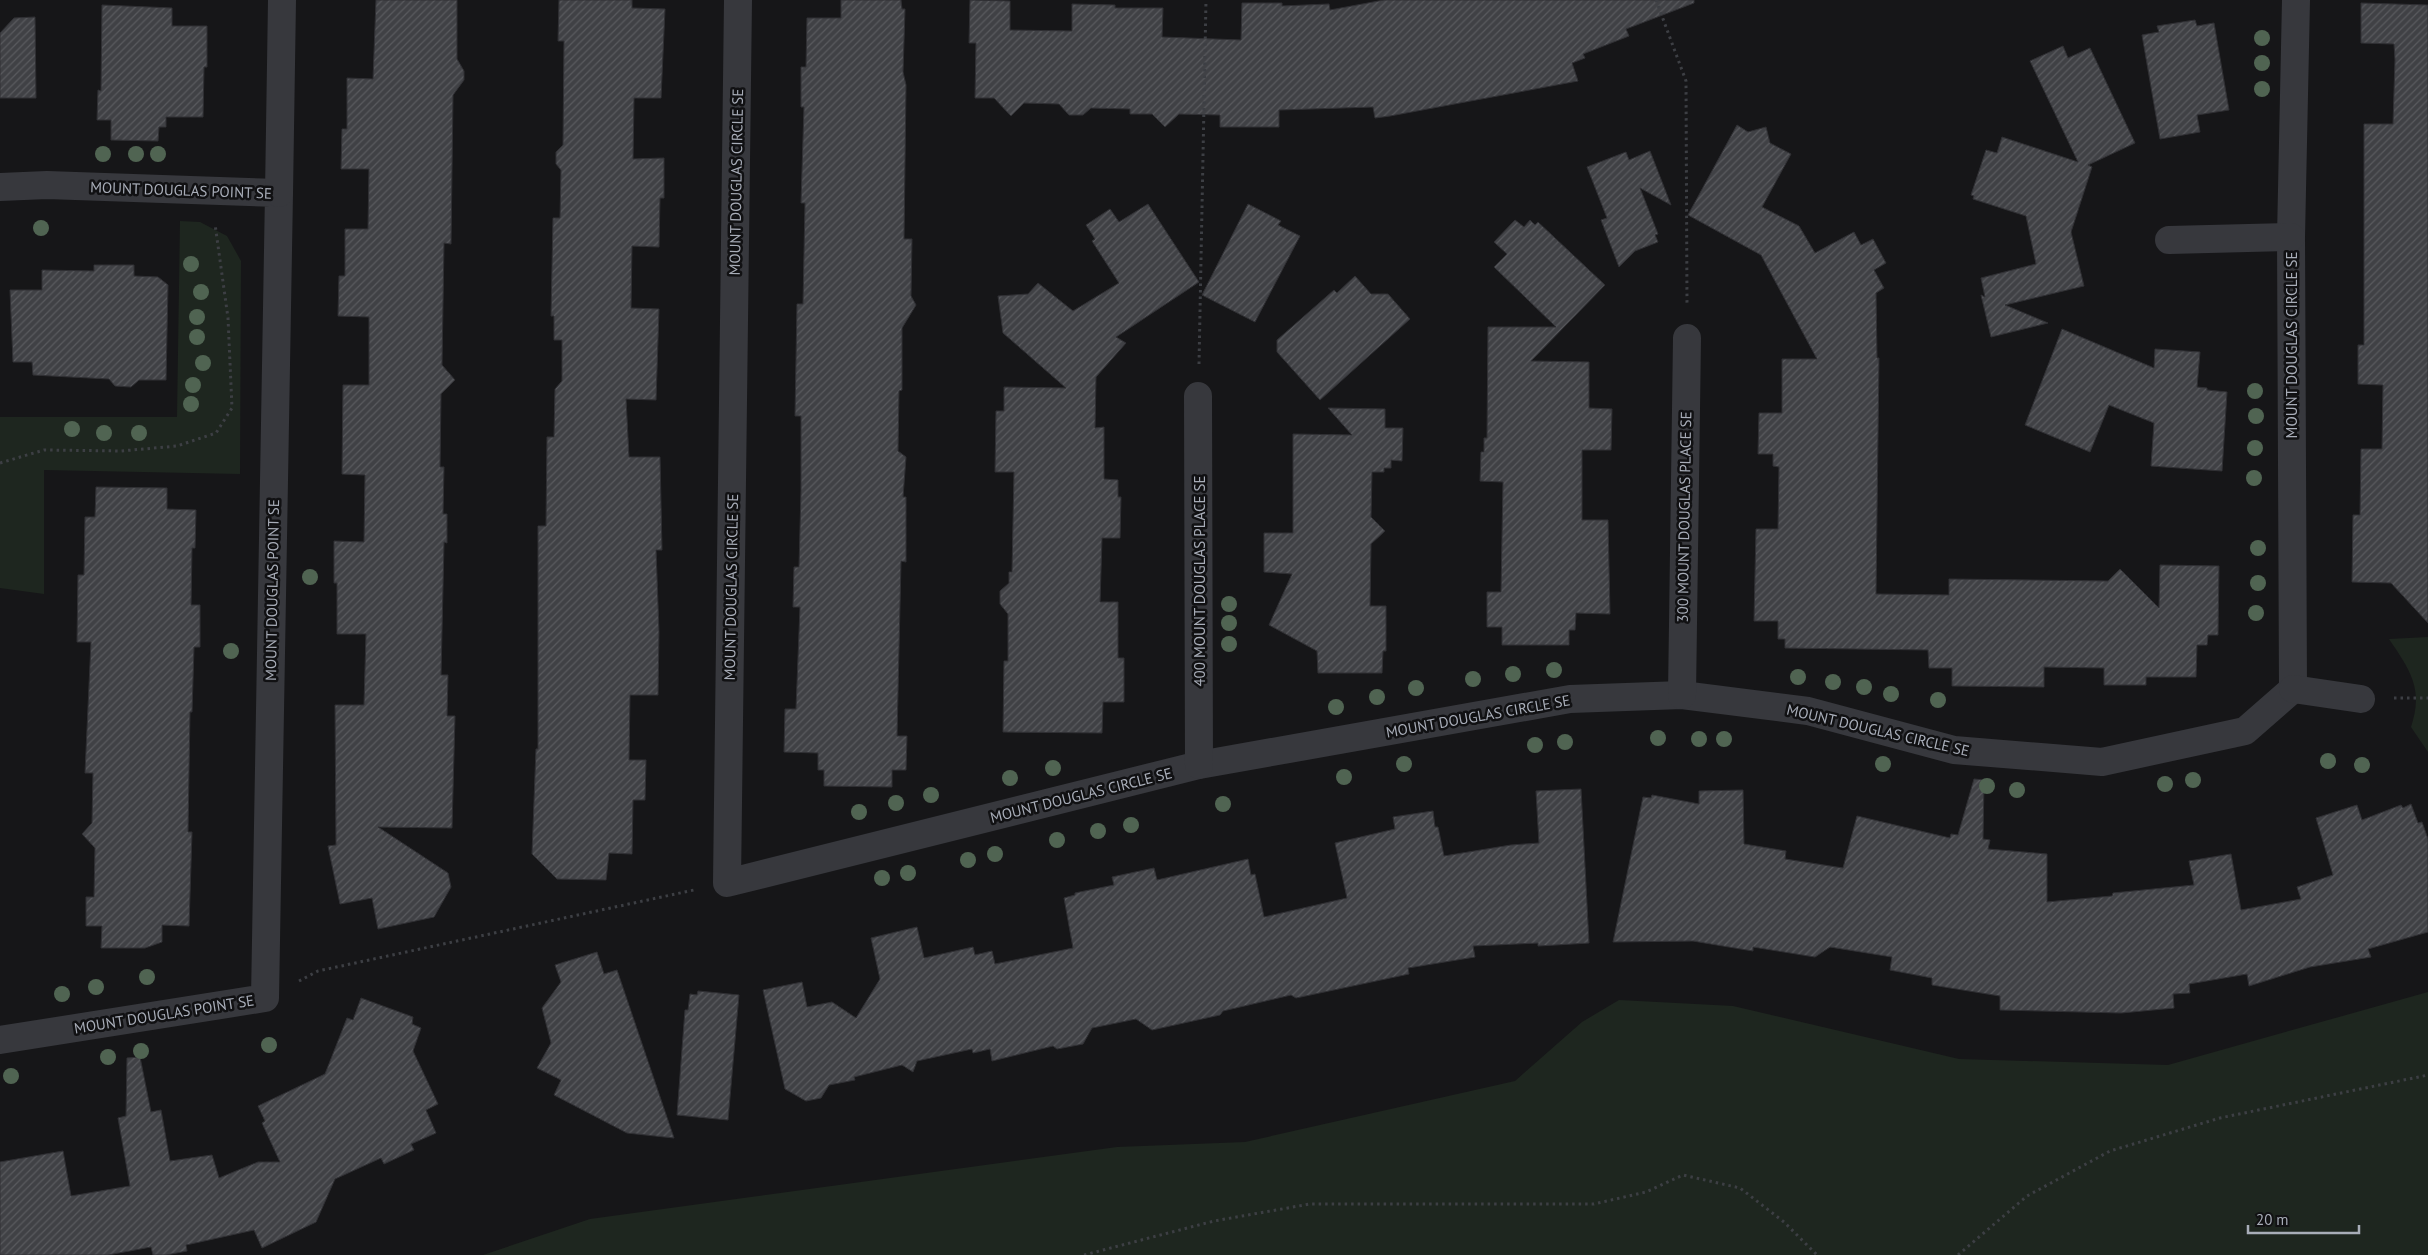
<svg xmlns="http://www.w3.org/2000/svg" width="2428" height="1255" font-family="'PT Sans',sans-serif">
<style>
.park{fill:#1e261f}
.building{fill:url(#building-hatch);stroke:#303034}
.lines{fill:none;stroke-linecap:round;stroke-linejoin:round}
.path{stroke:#3d3f44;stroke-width:3;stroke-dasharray:2.5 4;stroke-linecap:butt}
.street{stroke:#37383d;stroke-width:28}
.tree{fill:#506452}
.labels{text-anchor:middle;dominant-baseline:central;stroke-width:5;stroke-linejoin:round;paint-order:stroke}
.street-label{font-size:15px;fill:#a8adb8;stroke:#111113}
</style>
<defs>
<pattern id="building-hatch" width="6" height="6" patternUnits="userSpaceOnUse" patternTransform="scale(1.25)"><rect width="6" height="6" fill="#404145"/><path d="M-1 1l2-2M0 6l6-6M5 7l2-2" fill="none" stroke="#595a5e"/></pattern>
</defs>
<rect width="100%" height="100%" fill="#161618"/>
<g class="park">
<polygon points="180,221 200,222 227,236 241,261 240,474 44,470 44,594 0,588 0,417 177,417"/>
<path d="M2428,637V752L2411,727C2424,689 2410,670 2389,639Z"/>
<polygon points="2428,992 2428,1255 483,1255 590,1219 1117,1147 1245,1142 1515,1081 1582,1022 1619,1000 1733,1006 1959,1059 2168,1065"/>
</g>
<g class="building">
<polygon points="376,0 457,0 457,59 464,71 464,80 453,95 451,244 444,243 442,365 455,380 441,394 440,467 444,467 443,514 447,514 447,543 444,542 441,675 448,675 447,716 455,716 452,828 378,827 448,873 451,887 434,917 378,929 372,898 340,904 328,846 336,845 335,705 364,705 366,634 337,634 337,583 334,583 334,541 364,542 365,475 342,474 343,385 369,385 369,317 338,316 339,276 345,276 345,229 368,229 369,169 341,169 342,129 347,129 347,78 373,79"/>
<polygon points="559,0 632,0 632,8 665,9 661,98 634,98 633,159 664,158 664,198 660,198 659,247 632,246 631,308 659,309 656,400 626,399 629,457 660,457 662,550 656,550 659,632 658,695 630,695 629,760 646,760 645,800 633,800 632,854 609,853 606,880 557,879 532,854 536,749 538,749 538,526 546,526 547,437 554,437 555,389 562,381 562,340 554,340 554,316 551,316 553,218 560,218 561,170 556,164 556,152 563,145 564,41 558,41"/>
<polygon points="841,0 901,0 902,9 905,9 903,72 906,85 904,239 912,239 911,296 916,305 902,328 902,390 899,391 898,451 906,457 903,497 906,497 906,562 901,561 897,736 907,736 906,770 892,770 892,787 824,786 824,770 818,770 818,753 784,752 785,709 796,709 800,607 793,607 794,567 799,567 801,491 801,416 795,416 797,304 803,304 805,203 801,203 804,107 801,107 801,67 806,67 807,18 841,18"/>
<polygon points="970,0 1010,1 1010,30 1072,31 1072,4 1115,5 1115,8 1163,8 1162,37 1241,40 1242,3 1282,3 1282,6 1329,4 1330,10 1384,0 1694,0 1694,3 1626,29 1629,36 1583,54 1585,58 1572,63 1578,81 1390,116 1375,118 1373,107 1279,110 1279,127 1220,127 1220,115 1179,114 1165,127 1152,114 1130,114 1130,109 1091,108 1083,115 1069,115 1059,104 1024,103 1011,116 994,98 975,98 976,43 969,43"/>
<polygon points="2361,3 2428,5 2428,623 2391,583 2352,582 2353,515 2360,515 2361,449 2382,449 2383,385 2358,384 2358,345 2364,345 2364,124 2393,124 2395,60 2394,44 2361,43"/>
<polygon points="102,5 172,8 172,26 207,26 207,67 204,67 203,117 166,117 166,127 159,127 158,141 111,140 111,120 97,120 98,90 101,91"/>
<polygon points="35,17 36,98 0,98 0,33 14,18"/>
<polygon points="2195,20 2197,26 2214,23 2229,110 2197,115 2200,132 2160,139 2142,35 2159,32 2157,26"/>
<polygon points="2063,46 2068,58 2090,48 2135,143 2088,165 2092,167 2071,232 2084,286 2005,305 2048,323 1991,337 1981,295 1985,297 1981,278 2036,264 2026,216 1973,199 1974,196 1971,195 1986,150 1997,153 2002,137 2078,162 2030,61"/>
<polygon points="1737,125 1748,132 1766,127 1770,143 1791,154 1762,207 1799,226 1815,253 1854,232 1861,245 1873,239 1886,263 1874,270 1884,288 1876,293 1877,358 1879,358 1876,594 1949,595 1949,579 2108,581 2120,569 2159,608 2160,565 2219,566 2218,635 2208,635 2207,645 2197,645 2196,677 2146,677 2146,685 2104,685 2104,668 2044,667 2044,687 1952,686 1952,668 1929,668 1928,650 1785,648 1785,639 1778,639 1778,621 1754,621 1756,529 1778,529 1779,467 1773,466 1773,454 1758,454 1759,413 1782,413 1782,359 1817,359 1761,255 1688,215"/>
<polygon points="1650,151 1671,205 1640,188 1658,234 1655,235 1658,242 1635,251 1619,267 1601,220 1607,218 1587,167 1626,152 1629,160"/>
<polygon points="1148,204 1199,282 1116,337 1126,343 1096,377 1095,428 1104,427 1104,479 1118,480 1118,497 1121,497 1120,538 1102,538 1100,602 1118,602 1118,658 1124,658 1124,702 1103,702 1102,733 1003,732 1004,661 1008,661 1008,614 1000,604 1000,591 1009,583 1009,572 1012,572 1014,472 995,472 996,411 1004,411 1004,387 1066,388 1003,333 998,296 1028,294 1038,283 1073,311 1119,283 1092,241 1095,239 1086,225 1110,209 1119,222"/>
<polygon points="1248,204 1281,221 1278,225 1300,236 1255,322 1202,295"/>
<polygon points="1515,220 1524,227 1530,220 1535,225 1538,222 1605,285 1531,361 1589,362 1589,408 1612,409 1611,450 1582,450 1582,520 1608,520 1610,614 1576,613 1575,630 1569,630 1569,645 1502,645 1502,627 1487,627 1487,592 1501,592 1503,482 1480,481 1481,452 1484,452 1484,438 1487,438 1488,327 1556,327 1494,267 1507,254 1494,242"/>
<polygon points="94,265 134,265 134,276 158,277 168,285 166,380 139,380 131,387 115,386 109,379 33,375 32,362 13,362 10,290 42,290 42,270 94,271"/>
<polygon points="1355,276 1371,294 1388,294 1410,319 1320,400 1277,352 1277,340 1334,290 1337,293"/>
<polygon points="2062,329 2154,368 2155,349 2200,352 2197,387 2207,388 2207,390 2227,392 2222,471 2151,466 2154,423 2109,405 2090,452 2025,425"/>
<polygon points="1328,408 1385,409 1385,428 1403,428 1402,461 1391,460 1391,468 1384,468 1384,472 1372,472 1371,517 1385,531 1371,544 1370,606 1386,606 1386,651 1383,651 1382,673 1318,673 1317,651 1269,625 1292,574 1264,572 1264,533 1293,533 1293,434 1352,435"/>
<polygon points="96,487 167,488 167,509 196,510 195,548 192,548 191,605 200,605 200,647 194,647 192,712 190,712 188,832 192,832 189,926 162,925 162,942 145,948 101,948 102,926 86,926 86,897 94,897 95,848 82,834 92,823 93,773 85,773 91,642 77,642 78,575 84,575 85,517 95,517"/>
<polygon points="1974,779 1984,780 1983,839 1990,840 1988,849 2047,854 2047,902 2112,896 2113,893 2194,885 2189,861 2231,854 2241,910 2301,899 2297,887 2333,875 2316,818 2357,805 2362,820 2401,805 2403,808 2411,804 2418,823 2422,822 2428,839 2428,932 2368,949 2371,957 2310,967 2249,986 2247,974 2189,984 2190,993 2173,994 2174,1008 2121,1013 2000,1010 2000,996 1932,985 1932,978 1890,970 1892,957 1830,947 1815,957 1753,947 1753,951 1693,941 1613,942 1643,797 1651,798 1652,795 1699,804 1699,791 1743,790 1744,844 1786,851 1785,859 1843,868 1857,816 1950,838 1951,834 1958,835"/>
<polygon points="1581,789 1589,943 1538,946 1538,943 1473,946 1475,957 1408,968 1409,974 1296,998 1291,995 1223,1011 1220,1015 1152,1030 1136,1019 1092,1028 1083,1044 1057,1049 1053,1046 992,1061 990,1049 973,1053 972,1049 917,1061 913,1072 902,1065 854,1077 855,1080 829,1085 821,1098 806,1101 785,1089 763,990 802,982 807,1007 832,1002 856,1018 880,979 871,938 917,927 924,958 973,947 975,955 992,951 995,964 1073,948 1064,898 1075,895 1075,893 1114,885 1112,877 1154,868 1157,880 1248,859 1251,875 1255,874 1264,917 1347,898 1335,843 1395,829 1393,817 1433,811 1435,827 1438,827 1444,856 1511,845 1539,843 1536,791"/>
<polygon points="597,952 604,974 617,970 674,1138 627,1133 554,1095 561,1080 537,1068 551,1043 542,1008 561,982 555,965"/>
<polygon points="698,991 739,995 728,1120 677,1115 685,1010 688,1010 690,994 697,995"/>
<polygon points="361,998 413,1017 412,1024 421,1028 413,1051 438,1104 426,1110 436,1133 411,1144 414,1150 384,1164 381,1158 335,1179 316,1222 262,1248 254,1230 186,1245 187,1251 166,1255 153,1255 151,1247 108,1255 0,1255 0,1162 63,1151 71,1196 130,1186 118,1118 126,1116 127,1058 140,1057 151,1112 161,1110 170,1161 212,1155 219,1178 258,1162 280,1162 262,1123 265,1121 258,1106 325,1074 347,1018 353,1020"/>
</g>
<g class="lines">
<g class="path">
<polyline points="1656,0 1686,81 1687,305"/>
<polyline points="1199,364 1206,0"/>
<polyline points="0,463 44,450 121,451 177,446 216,433 232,408 228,318 215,224"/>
<polyline points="2394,698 2428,698"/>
<polyline points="299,981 318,971 694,890"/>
<polyline points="1084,1255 1214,1221 1310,1204 1594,1204 1646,1192 1683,1175 1740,1188 1784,1222 1817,1255"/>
<polyline points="1958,1255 2027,1196 2110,1151 2220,1118 2428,1075"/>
</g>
<g class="street">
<polyline points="738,0 727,883 1199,765 1570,699 1682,695 1808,711 1954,750 2102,762 2245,731 2293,689 2291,237 2296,0"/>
<polyline points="0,187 47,185 279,193 265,998 0,1040"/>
<polyline points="279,193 282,0"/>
<polyline points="2169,240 2291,237"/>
<polyline points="1198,396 1199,765"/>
<polyline points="2293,689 2361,699"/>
<polyline points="1682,695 1687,338"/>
</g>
</g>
<g class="tree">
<circle cx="2262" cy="38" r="8"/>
<circle cx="2262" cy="63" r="8"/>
<circle cx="2262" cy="89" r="8"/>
<circle cx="103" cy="154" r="8"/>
<circle cx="136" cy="154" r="8"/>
<circle cx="158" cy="154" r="8"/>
<circle cx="41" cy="228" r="8"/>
<circle cx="191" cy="264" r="8"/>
<circle cx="201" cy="292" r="8"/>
<circle cx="197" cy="317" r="8"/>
<circle cx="197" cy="337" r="8"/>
<circle cx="203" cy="363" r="8"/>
<circle cx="193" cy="385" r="8"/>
<circle cx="2255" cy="391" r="8"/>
<circle cx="191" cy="404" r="8"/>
<circle cx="2256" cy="416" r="8"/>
<circle cx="72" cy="429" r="8"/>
<circle cx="104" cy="433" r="8"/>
<circle cx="139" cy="433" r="8"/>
<circle cx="2255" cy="448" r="8"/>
<circle cx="2254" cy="478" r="8"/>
<circle cx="2258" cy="548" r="8"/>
<circle cx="310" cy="577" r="8"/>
<circle cx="2258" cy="583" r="8"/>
<circle cx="1229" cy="604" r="8"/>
<circle cx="2256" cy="613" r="8"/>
<circle cx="1229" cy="623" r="8"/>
<circle cx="1229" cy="644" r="8"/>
<circle cx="231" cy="651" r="8"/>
<circle cx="1554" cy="670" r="8"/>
<circle cx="1513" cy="674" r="8"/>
<circle cx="1798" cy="677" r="8"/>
<circle cx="1473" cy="679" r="8"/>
<circle cx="1833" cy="682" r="8"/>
<circle cx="1864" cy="687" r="8"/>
<circle cx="1416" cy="688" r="8"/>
<circle cx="1891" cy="694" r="8"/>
<circle cx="1377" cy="697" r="8"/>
<circle cx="1938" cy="700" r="8"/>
<circle cx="1336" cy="707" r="8"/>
<circle cx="1658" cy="738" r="8"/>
<circle cx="1699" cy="739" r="8"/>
<circle cx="1724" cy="739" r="8"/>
<circle cx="1565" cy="742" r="8"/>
<circle cx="1535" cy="745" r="8"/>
<circle cx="2328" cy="761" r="8"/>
<circle cx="1404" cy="764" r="8"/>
<circle cx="1883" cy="764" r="8"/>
<circle cx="2362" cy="765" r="8"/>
<circle cx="1053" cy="768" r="8"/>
<circle cx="1344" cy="777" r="8"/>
<circle cx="1010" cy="778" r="8"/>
<circle cx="2193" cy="780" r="8"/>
<circle cx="2165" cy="784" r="8"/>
<circle cx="1987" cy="786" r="8"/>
<circle cx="2017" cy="790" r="8"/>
<circle cx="931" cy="795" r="8"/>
<circle cx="896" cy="803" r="8"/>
<circle cx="1223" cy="804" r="8"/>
<circle cx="859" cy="812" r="8"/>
<circle cx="1131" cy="825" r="8"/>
<circle cx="1098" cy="831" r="8"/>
<circle cx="1057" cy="840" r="8"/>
<circle cx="995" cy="854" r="8"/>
<circle cx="968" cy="860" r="8"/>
<circle cx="908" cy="873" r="8"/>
<circle cx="882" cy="878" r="8"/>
<circle cx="147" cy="977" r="8"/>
<circle cx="96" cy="987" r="8"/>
<circle cx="62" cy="994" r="8"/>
<circle cx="269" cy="1045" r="8"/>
<circle cx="141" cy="1051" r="8"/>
<circle cx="108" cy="1057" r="8"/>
<circle cx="11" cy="1076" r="8"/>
</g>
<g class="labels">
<g class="street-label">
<text transform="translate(736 182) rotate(-89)">MOUNT DOUGLAS CIRCLE SE</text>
<text transform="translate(181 190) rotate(2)">MOUNT DOUGLAS POINT SE</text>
<text transform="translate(2291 345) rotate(-90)">MOUNT DOUGLAS CIRCLE SE</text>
<text transform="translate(1684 517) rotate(-89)">300 MOUNT DOUGLAS PLACE SE</text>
<text transform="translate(1199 581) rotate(-90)">400 MOUNT DOUGLAS PLACE SE</text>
<text transform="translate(731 587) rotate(-89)">MOUNT DOUGLAS CIRCLE SE</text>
<text transform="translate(272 590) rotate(-89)">MOUNT DOUGLAS POINT SE</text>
<text transform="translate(1478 716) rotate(-10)">MOUNT DOUGLAS CIRCLE SE</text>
<text transform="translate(1878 730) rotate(13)">MOUNT DOUGLAS CIRCLE SE</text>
<text transform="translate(1081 795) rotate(-14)">MOUNT DOUGLAS CIRCLE SE</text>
<text transform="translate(164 1014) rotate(-9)">MOUNT DOUGLAS POINT SE</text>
</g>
</g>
<path d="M2248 1225v8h111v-8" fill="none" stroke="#a8adb8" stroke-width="2.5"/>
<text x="2256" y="1225" font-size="15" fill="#a8adb8" stroke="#111113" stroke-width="4" paint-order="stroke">20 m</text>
</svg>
